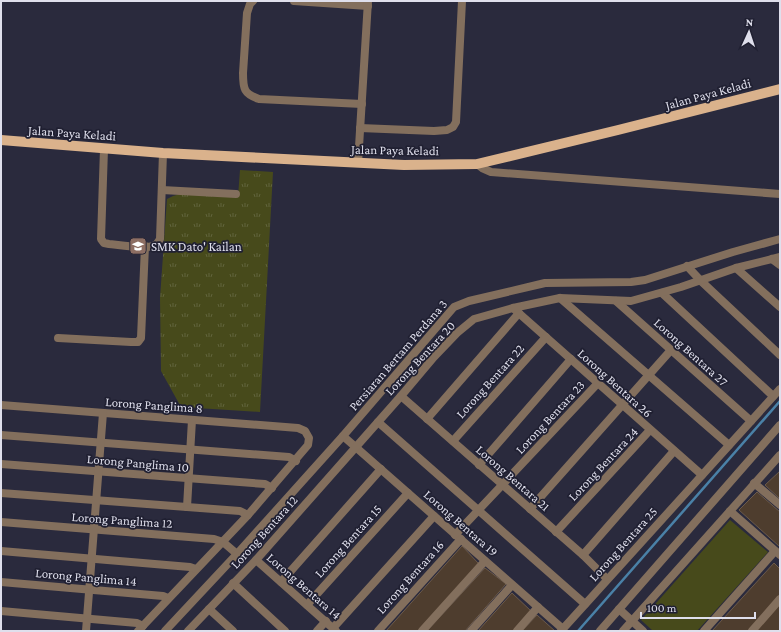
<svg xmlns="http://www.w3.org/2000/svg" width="781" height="632" font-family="'Crimson Pro',serif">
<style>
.grass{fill:url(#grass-tufts)}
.garden{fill:#474a1b}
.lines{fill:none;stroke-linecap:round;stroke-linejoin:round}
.stream{stroke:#4a81a7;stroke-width:2.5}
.building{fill:#4e3d2e;stroke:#6c5a4a}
.minor{stroke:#836f5d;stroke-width:8}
.major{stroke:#dab28c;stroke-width:10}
.labels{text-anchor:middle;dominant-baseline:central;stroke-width:3.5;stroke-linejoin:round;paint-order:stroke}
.street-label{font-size:13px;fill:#dfdfec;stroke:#202032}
.poi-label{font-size:13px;fill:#dfdfec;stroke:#202032;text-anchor:start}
</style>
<defs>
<pattern id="grass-tufts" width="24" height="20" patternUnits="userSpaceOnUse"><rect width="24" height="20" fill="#474a1b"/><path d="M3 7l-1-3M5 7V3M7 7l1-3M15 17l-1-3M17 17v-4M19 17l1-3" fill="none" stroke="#61643c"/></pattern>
</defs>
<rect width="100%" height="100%" fill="#2a2a3d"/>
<polygon class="grass" points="240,170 273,172 260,412 181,407 161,371 160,298 167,199 173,196 180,194 238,197"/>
<polygon class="garden" points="730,520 768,552 697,631 653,631 641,620"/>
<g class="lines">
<polyline class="stream" points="578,631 780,401"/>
</g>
<g class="building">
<polygon points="780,471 780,499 765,485"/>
<polygon points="757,492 780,512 780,547 739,510"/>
<polygon points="462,546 479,564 418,631 386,631"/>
<polygon points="774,563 780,569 780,595 750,631 712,631"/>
<polygon points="485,568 506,584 465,631 427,631"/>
<polygon points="512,593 531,611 513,631 478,631"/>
<polygon points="780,604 780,631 756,631"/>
<polygon points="537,615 555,631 522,631"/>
</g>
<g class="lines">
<g class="minor">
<path d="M253,1L250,4L247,13L243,73C243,89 244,94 259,99L362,104"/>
<polyline points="294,1 368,6"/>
<polyline points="360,128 434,131 447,130 453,127 456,122 462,1"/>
<path d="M104,149L101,239L104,243L109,244C119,245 145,249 153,246C157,245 158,242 160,239L163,153"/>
<polyline points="358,163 368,1"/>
<polyline points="477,164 482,168 491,172 780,194"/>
<polyline points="162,190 236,194"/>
<polyline points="772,259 780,265"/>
<polyline points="687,266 701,281 780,355"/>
<polyline points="736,268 780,307"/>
<polyline points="662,293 773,396"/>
<polyline points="560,298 729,445"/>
<polyline points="616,301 751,421"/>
<polyline points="513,308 702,475"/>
<polyline points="58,338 131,342 138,342 141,338 145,246"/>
<polyline points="401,396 583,555 607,579"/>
<polyline points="1,405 298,428 305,431 309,438 308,445 248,515 138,631"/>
<polyline points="427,419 519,313"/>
<polyline points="378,422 585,604"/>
<polyline points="1,435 289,457 296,461"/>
<polyline points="343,436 563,629"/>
<polyline points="453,441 546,337"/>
<polyline points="1,464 265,484 272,488"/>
<polyline points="479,465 571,359"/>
<polyline points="754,483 780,505"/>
<polyline points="1,493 240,511 248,515"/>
<polyline points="187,507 192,420"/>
<polyline points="530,509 671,350"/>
<polyline points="730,511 780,555"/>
<polyline points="1,522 214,539 223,542 237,554"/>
<polyline points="556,532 650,430"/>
<polyline points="455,535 598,383"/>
<polyline points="1,551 190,567 196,569"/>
<polyline points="583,555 674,451"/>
<polyline points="256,560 336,631"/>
<polyline points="1,582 163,596 168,598"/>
<polyline points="281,582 381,469"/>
<polyline points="233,583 285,631"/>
<polyline points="307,605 408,493"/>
<polyline points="209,609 233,631"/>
<polyline points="619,609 643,631"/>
<polyline points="1,611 137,623 143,626"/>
<polyline points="333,628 434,516"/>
<polyline points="86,631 103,413"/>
<polyline points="165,631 237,554 343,436 454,307 469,301 545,283 631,282 645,280 733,252 780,239"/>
<polyline points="188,631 256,560 401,396 434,357 457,333 474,319 513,308 560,298 631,301 681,287 736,268 780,257"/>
<polyline points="317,631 326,621"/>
<polyline points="378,631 461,539"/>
<polyline points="422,631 485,561"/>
<polyline points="471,631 512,585"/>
<polyline points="517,631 538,607"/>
<polyline points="561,631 780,389"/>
<polyline points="600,631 780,425"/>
<polyline points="623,631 780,455"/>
<polyline points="704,631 775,551"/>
<polyline points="752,631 780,599"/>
</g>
<polyline class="major" points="1,140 163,153 404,165 477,164 618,130 780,89"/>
</g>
<defs>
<symbol id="school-square" viewBox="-11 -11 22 22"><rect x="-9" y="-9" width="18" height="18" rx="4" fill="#8d6e63" stroke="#202032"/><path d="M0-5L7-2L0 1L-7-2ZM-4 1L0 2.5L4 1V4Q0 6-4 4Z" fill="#fff"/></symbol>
</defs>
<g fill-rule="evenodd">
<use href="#school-square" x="128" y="236" width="20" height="20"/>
</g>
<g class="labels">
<g class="street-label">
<text transform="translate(708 94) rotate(-15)">Jalan Paya Keladi</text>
<text transform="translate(72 133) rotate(4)">Jalan Paya Keladi</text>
<text transform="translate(395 150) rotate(1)">Jalan Paya Keladi</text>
<text transform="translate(691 352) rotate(42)">Lorong Bentara 27</text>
<text transform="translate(398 355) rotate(-49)">Persiaran Bertam Perdana 3</text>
<text transform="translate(420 358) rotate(-47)">Lorong Bentara 20</text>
<text transform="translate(490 381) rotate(-48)">Lorong Bentara 22</text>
<text transform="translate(615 383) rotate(42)">Lorong Bentara 26</text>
<text transform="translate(154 405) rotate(4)">Lorong Panglima 8</text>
<text transform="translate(550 417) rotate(-47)">Lorong Bentara 23</text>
<text transform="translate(138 463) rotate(5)">Lorong Panglima 10</text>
<text transform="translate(603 464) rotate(-47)">Lorong Bentara 24</text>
<text transform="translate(513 478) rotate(41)">Lorong Bentara 21</text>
<text transform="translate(122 520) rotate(4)">Lorong Panglima 12</text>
<text transform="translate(461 523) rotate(41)">Lorong Bentara 19</text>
<text transform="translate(264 532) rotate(-48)">Lorong Bentara 12</text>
<text transform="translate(348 541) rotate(-48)">Lorong Bentara 15</text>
<text transform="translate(623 544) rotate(-48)">Lorong Bentara 25</text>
<text transform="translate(86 577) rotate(5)">Lorong Panglima 14</text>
<text transform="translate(410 577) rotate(-48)">Lorong Bentara 16</text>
<text transform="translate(304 586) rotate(41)">Lorong Bentara 14</text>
</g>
<g class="poi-label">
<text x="151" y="246">SMK Dato' Kailan</text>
</g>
</g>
<rect width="781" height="632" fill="none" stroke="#dfdfec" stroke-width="4"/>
<g transform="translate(749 32) rotate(3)" stroke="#202032" stroke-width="3" paint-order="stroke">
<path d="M0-3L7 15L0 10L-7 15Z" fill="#dfdfec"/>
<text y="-6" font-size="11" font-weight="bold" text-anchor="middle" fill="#dfdfec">N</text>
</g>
<path d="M641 612v6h114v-6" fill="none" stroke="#dfdfec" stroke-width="2"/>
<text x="647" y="612" font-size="12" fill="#dfdfec" stroke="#202032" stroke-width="3" paint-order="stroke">100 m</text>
</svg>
